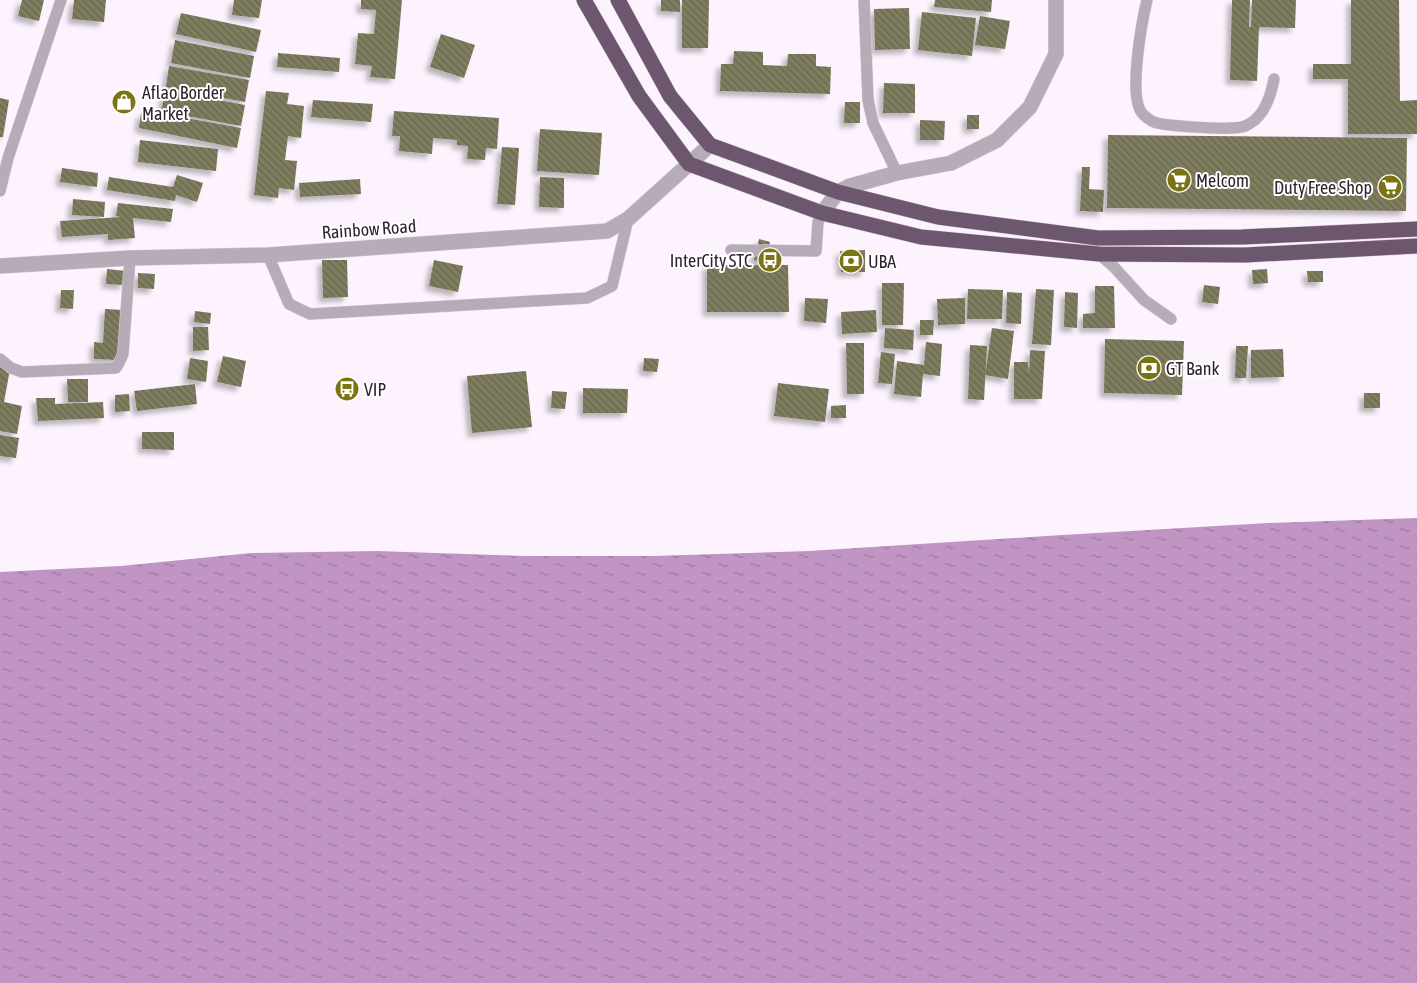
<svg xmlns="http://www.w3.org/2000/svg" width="1417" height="983" font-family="'Asap Condensed',sans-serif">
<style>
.water{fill:url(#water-ripples)}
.building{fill:url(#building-back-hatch);filter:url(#shadow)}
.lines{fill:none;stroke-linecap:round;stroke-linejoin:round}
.lane-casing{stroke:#d8ced9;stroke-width:12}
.street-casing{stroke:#d8ced9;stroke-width:16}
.highway-casing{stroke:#d8ced9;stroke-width:16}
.lane{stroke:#b6acb7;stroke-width:11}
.street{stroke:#b6acb7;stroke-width:15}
.highway{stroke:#6c576e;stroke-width:15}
.labels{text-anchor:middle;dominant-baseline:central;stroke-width:4;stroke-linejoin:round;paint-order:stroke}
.poi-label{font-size:18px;fill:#2d242e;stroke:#fff;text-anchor:start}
.street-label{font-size:18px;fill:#2d242e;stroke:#fff}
</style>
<defs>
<pattern id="water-ripples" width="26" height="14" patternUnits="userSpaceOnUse" patternTransform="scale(1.25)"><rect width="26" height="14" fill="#c095c3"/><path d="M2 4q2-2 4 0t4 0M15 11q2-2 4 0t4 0" fill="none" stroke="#9c799f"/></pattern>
<pattern id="building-back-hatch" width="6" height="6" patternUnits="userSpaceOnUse" patternTransform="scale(1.25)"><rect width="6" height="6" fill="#7f7d5e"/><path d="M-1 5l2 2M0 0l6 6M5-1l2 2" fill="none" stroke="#68664e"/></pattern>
<filter id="shadow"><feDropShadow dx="-4.5" dy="4.5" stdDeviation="2.5" flood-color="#0004"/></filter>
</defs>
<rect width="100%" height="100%" fill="#fdf3fe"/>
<polygon class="water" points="1417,518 1417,983 0,983 0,572 121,566 251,553 377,551 526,556 654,556 809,551 1062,535 1268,523"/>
<g class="building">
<polygon points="22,0 44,0 39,21 18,16"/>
<polygon points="74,0 106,0 104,22 72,19"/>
<polygon points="234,0 262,0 259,18 232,15"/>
<polygon points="361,0 402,0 395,79 370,77 372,66 355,64 358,33 374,34 376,10 361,9"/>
<polygon points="661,0 680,0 680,12 661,11"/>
<polygon points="682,0 709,0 708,48 682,48"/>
<polygon points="935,0 992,0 991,12 934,7"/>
<polygon points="1232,0 1250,0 1249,27 1251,27 1252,0 1296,0 1295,28 1259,27 1257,81 1230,80"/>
<polygon points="1351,0 1399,0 1400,101 1417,100 1417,134 1348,134 1348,79 1313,79 1313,64 1351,64"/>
<polygon points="909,8 910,49 875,50 874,9"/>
<polygon points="922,12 976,18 972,56 918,50"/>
<polygon points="181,13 261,30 256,52 176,34"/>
<polygon points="980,16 1010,21 1005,49 975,45"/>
<polygon points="441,34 475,45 464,78 430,67"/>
<polygon points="175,40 254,56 250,78 171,63"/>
<polygon points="734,51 763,52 763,65 787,66 788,54 816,54 816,66 831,67 830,94 720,91 721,64 733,64"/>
<polygon points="278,53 340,58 339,72 277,67"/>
<polygon points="169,66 249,80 245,102 166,87"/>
<polygon points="884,83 915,84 915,113 883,113"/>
<polygon points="166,90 245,105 241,126 161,111"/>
<polygon points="266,91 289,93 287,104 304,106 301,138 288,136 285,160 297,161 294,190 279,188 278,198 254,195"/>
<polygon points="0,98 9,100 3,137 0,137"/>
<polygon points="313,100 373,104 371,122 311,117"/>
<polygon points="845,102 860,102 860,123 844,123"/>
<polygon points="394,111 499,118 497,149 486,148 485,160 467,159 468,146 457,145 457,140 433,138 432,154 399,151 400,136 392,136"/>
<polygon points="141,113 158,115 158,113 241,128 237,148 139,128"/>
<rect x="967" y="115" width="12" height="14"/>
<polygon points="920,120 945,121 944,140 920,140"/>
<polygon points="540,129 602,133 599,175 537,171"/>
<polygon points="1108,135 1407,138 1406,211 1107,208"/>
<polygon points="140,140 218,149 216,171 138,162"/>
<polygon points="502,147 519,148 515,205 497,204"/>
<polygon points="1082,167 1090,167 1089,189 1104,190 1103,212 1080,211"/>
<polygon points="62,168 98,173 97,187 60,182"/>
<polygon points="177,175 203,183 197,202 176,195 175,201 107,190 109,177 173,187"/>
<polygon points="540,177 564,178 564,208 539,207"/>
<polygon points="360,179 361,194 300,197 299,183"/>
<polygon points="73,199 105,202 104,217 72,215"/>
<polygon points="118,203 173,209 171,222 133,218 135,238 108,240 108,234 62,237 60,221 121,217 116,216"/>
<polygon points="759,239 770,242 765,263 754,260"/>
<polygon points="865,250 865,272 841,272 840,251"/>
<polygon points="322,260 347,260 348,297 323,298"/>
<polygon points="434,260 463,266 458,292 429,286"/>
<polygon points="707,265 788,265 789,312 707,312"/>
<polygon points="107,269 126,271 124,285 106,284"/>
<polygon points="1267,269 1268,283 1253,284 1252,270"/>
<polygon points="1307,271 1323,271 1323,282 1308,282"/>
<polygon points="138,273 155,274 154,289 138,288"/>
<polygon points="882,283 904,283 903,325 882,325"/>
<polygon points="1204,285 1220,287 1218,304 1202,302"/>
<polygon points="1095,286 1114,286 1115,328 1083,328 1083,314 1095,313"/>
<polygon points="968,289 1003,290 1002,319 967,319"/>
<polygon points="1036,289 1054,290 1051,345 1032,344"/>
<polygon points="61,290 74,290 73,309 60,308"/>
<polygon points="1007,292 1022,293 1021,324 1006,323"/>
<polygon points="1065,292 1078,293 1077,328 1064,327"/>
<polygon points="805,298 828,299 826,323 804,321"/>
<polygon points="965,298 965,324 938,325 937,299"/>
<polygon points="105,309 123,310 120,360 94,359 94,342 103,343"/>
<polygon points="876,310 877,332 842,334 841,312"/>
<polygon points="195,311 211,313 210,324 194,322"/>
<polygon points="920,320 934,320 933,335 920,335"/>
<polygon points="193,327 208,327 209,350 193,351"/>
<polygon points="885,328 914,330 913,350 884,348"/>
<polygon points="992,328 1014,331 1008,379 985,375"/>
<polygon points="1105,339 1184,341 1182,395 1104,393"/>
<polygon points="926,342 942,344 940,376 923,374 921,397 894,394 897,361 924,365"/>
<polygon points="846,343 864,343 864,394 847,394"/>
<polygon points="970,345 987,346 984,400 968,399"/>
<polygon points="1236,346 1248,346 1246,378 1235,378"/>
<polygon points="1283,349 1284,377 1251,378 1251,350"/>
<polygon points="1030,350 1045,351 1042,399 1014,399 1014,362 1028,362 1029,374"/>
<polygon points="881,352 895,354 892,384 878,383"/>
<polygon points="223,356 246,361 241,387 217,382"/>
<polygon points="190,358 208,361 206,382 187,379"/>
<polygon points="644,358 659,359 657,372 643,371"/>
<polygon points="0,367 10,369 4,402 22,406 17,434 0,431"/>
<polygon points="526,371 532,427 472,433 467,376"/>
<polygon points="67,379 88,379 88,402 68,402"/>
<polygon points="778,383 829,389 825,422 774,416"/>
<polygon points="195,384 197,404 137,411 134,391"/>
<polygon points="583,388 628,389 627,413 583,413"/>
<polygon points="552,391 567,392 565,409 551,408"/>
<rect x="1364" y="393" width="16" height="15"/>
<polygon points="129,394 130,411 115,412 115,395"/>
<polygon points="36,398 55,398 55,404 103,402 104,418 38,421"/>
<polygon points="846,405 846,418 831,418 831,406"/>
<polygon points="142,432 174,432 174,450 142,449"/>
<polygon points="0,435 19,438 16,458 0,456"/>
</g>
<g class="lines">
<defs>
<g id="lane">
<polyline points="864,0 868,100 873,123 897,173"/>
<path d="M1147,0C1142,21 1128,97 1142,113C1144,116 1151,121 1154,122C1163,126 1219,129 1230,128C1235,128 1245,127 1249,124C1264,116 1271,95 1274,79"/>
<polyline points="0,191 8,158 61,0"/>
<polyline points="731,250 816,251 818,222 822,213"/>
<polyline points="1099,254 1114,267 1144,300 1171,319"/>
<polyline points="268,255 289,304 310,314 587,298 612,286 628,219"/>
<polyline points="0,359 11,368 22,372 116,368 119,363 123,354 130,258"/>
</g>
<g id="street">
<polyline points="822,213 838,192 850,186 897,173 951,163 997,140 1030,107 1056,54 1056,0"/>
<polyline points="0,266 130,258 268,255 607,231 628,219 710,145"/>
</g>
<g id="highway">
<polyline points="584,0 639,96 689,164 822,213 921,237 1099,254 1245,255 1417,246"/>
<polyline points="618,0 670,96 710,145 838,192 938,217 1098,238 1242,237 1417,229"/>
</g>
</defs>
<use href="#lane" class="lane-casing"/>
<use href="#street" class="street-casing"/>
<use href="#highway" class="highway-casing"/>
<use href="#lane" class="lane"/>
<use href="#street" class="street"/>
<use href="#highway" class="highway"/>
</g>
<defs>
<symbol id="shop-disc" viewBox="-11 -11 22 22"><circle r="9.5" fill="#7c7315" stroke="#fff"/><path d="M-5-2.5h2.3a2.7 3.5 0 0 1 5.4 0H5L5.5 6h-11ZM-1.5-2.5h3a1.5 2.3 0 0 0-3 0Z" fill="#fff"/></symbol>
<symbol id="supermarket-disc" viewBox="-11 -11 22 22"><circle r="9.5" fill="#7c7315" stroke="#fff"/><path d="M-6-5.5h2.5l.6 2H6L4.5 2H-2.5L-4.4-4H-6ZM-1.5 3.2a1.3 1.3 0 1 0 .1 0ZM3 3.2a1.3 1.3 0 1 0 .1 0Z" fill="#fff"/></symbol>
<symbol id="bus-disc" viewBox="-11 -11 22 22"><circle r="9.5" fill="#7c7315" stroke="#fff"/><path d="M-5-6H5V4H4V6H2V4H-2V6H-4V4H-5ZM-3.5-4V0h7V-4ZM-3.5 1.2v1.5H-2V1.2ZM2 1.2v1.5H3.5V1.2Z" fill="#fff"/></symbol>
<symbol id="bank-disc" viewBox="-11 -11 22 22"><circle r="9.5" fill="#7c7315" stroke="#fff"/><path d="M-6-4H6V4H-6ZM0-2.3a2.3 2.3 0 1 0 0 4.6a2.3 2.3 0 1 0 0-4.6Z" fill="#fff"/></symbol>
</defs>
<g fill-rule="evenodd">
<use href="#shop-disc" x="110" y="88" width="28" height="28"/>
<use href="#supermarket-disc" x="1165" y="166" width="28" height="28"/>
<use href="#supermarket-disc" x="1376" y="173" width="28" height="28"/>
<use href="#bus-disc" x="756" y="246" width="28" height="28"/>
<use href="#bank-disc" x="837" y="247" width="28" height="28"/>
<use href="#bank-disc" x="1135" y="354" width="28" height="28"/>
<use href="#bus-disc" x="333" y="375" width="28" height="28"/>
</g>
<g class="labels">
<g class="poi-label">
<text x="142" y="92">Aflao Border<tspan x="142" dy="21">Market</tspan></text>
<text x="1196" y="180">Melcom</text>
<text x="1372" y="187" text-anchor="end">Duty Free Shop</text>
<text x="752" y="260" text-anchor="end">InterCity STC</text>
<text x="868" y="261">UBA</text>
<text x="1166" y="368">GT Bank</text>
<text x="364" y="389">VIP</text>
</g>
<g class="street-label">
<text transform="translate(369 229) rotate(-4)">Rainbow Road</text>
</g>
</g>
</svg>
